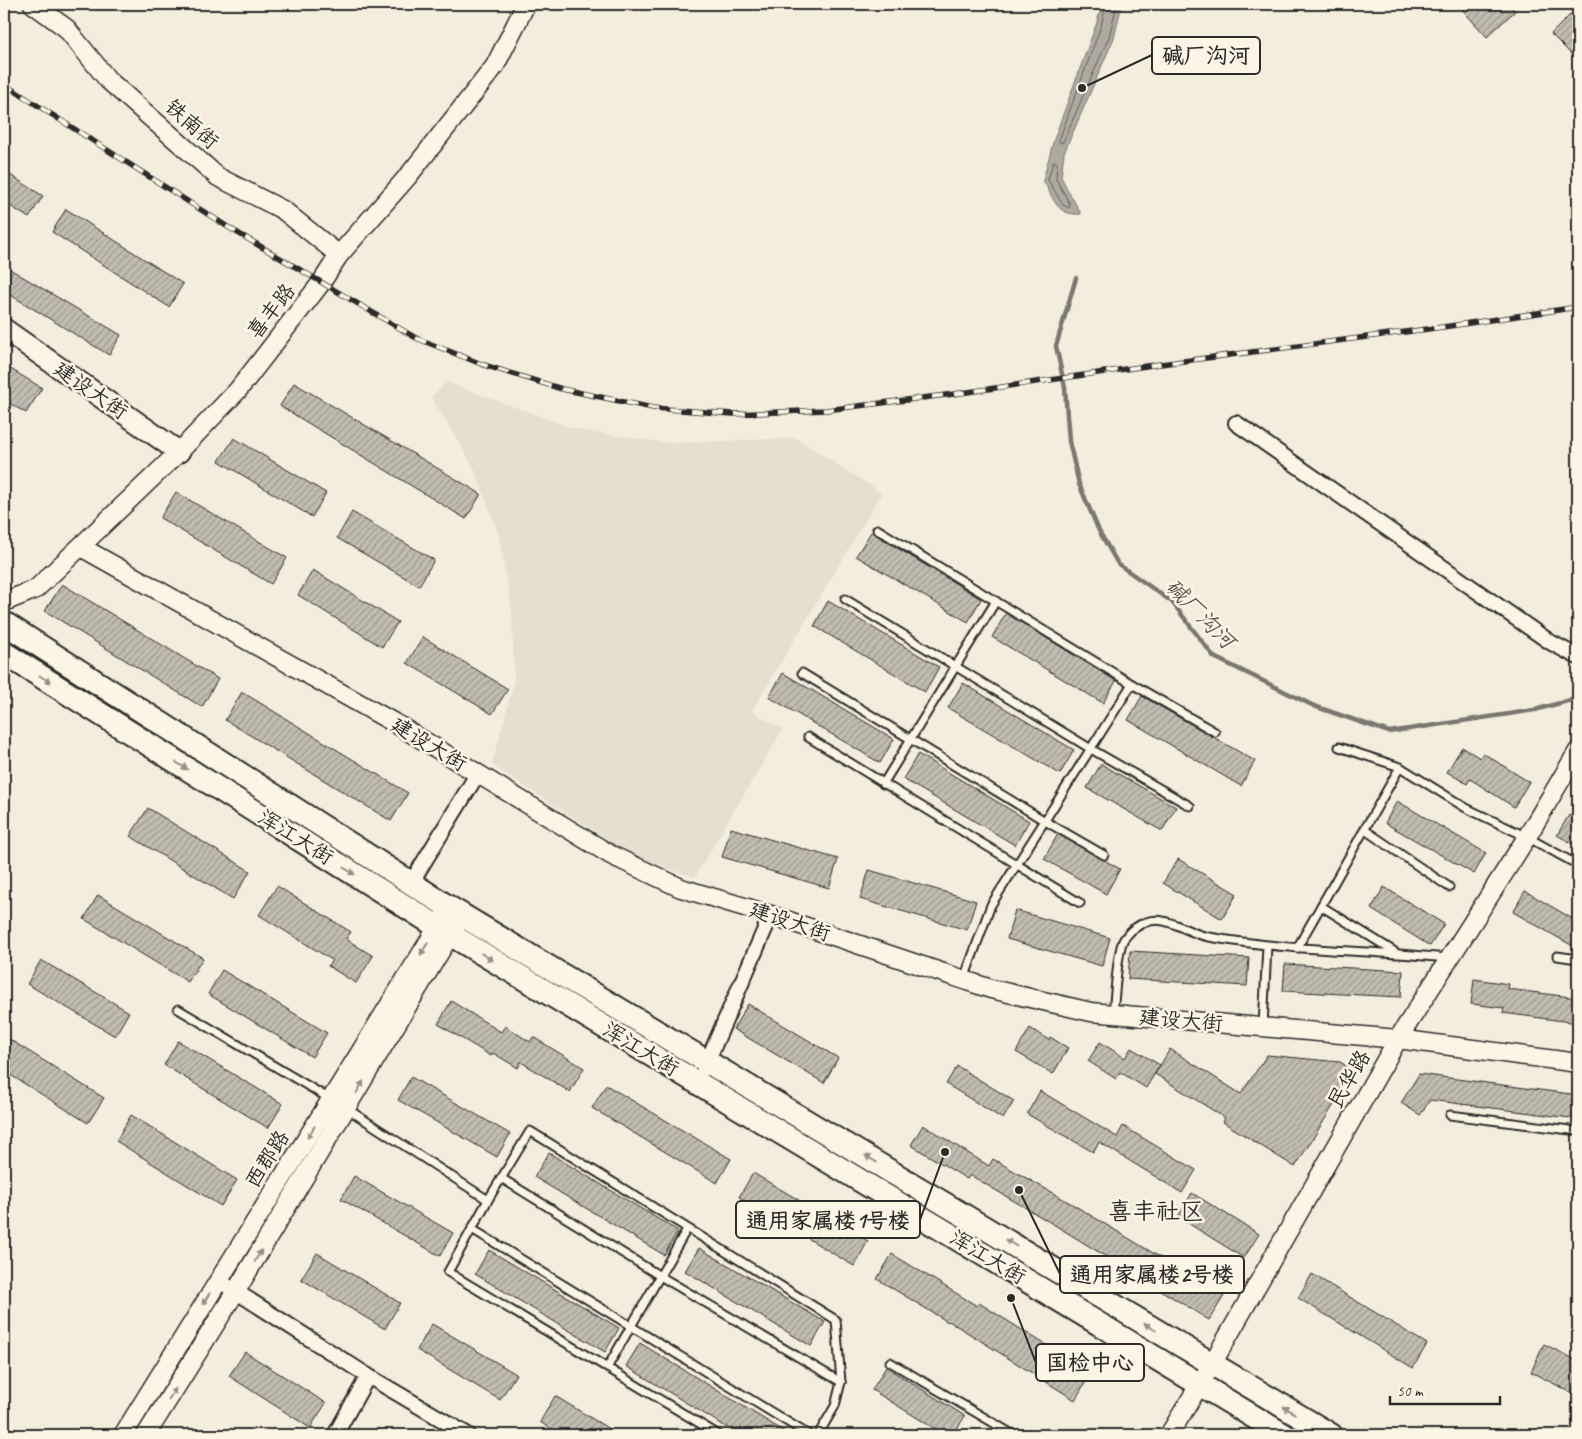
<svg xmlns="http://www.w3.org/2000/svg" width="1582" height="1439" font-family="Caveat,'LXGW WenKai TC',sans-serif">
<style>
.built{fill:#e5dfd0}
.water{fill:#afaaa0;stroke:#7a7771}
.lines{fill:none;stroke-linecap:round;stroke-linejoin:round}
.shore{stroke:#605e5a;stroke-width:1}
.stream{stroke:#7a7771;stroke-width:4.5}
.building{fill:url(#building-hatch);stroke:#2b2b2b}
.service-casing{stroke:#2b2b2b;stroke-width:11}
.minor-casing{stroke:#2b2b2b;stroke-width:18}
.tertiary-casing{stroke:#2b2b2b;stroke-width:21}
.secondary-casing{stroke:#2b2b2b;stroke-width:24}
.primary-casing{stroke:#2b2b2b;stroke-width:26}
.service{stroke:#fcf5e5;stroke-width:7}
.minor{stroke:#fcf5e5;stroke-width:14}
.tertiary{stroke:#fcf5e5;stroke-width:18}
.secondary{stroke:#fcf5e5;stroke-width:20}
.primary{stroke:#fcf5e5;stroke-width:22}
.rail-casing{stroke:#2b2b2b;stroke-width:5.5}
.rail{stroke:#fcf5e5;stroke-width:4;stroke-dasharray:11;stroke-linecap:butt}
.oneway{fill:#949088}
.labels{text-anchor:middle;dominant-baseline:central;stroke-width:5;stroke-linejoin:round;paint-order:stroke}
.street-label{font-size:21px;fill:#2b2b2b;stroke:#fcf5e5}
.water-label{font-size:22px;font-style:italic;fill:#595754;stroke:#fcf5e5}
.quarter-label{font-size:24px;fill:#2b2b2b;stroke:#fcf5e5}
.leader{fill:none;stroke:#2b2b2b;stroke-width:2}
.callout-dot{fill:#2b2b2b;stroke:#fcf5e5;stroke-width:2}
.callout{fill:#fcf5e5;stroke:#2b2b2b;stroke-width:2}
.callout-label{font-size:22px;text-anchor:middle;font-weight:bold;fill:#2b2b2b}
</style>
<defs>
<pattern id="building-hatch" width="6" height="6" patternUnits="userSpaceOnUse" patternTransform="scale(1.25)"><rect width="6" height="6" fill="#c2bdb1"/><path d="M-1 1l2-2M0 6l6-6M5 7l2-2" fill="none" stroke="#9e9a90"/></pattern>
</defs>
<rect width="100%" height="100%" fill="#f4edde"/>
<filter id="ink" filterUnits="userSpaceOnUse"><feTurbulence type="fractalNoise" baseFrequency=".02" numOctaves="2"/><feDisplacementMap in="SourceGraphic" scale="10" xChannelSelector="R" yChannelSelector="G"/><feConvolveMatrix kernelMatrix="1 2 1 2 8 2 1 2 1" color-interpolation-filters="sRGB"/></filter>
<g filter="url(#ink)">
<polygon class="built" points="447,382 575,429 668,443 796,438 882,493 752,711 783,729 695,877 639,860 492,765 514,682 512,612 499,536 474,468 431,397"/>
<path class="water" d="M1102,4H1122L1114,38L1064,153L1061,177L1081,214C1056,216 1054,199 1043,180L1054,139L1096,25Z"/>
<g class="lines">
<g class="shore">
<polyline points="1106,4 1101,26 1059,140 1060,143 1063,142 1109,37 1117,4"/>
<polygon points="1054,161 1057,163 1056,179 1070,204 1069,208 1063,205 1048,180"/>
</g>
<polyline class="stream" points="1076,278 1056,346 1065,388 1069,441 1079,484 1099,531 1118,564 1172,602 1214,657 1314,706 1389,732 1535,710 1578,698"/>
</g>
<g class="building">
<polygon points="1457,4 1509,4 1515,11 1487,37"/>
<polygon points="1578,7 1578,61 1551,34"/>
<polygon points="4,171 43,196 29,218 4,202"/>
<polygon points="66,209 183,284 169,307 52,232"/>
<polygon points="8,268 121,335 109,355 4,291 4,275"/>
<polygon points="4,365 42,388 26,413 4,400"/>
<polygon points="294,383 481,494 466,519 280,406"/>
<polygon points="234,438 326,493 312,517 219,461"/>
<polygon points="176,492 287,558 271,584 160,518"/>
<polygon points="352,512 434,560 419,586 337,538"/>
<polygon points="871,532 981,599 968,622 856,556"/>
<polygon points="313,570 398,622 382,647 298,595"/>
<polygon points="62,584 218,679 202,707 45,611"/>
<polygon points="828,601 939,667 925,692 814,626"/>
<polygon points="1006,613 1116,681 1103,703 992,637"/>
<polygon points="423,637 508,689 492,714 407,663"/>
<polygon points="783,673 894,739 880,763 769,697"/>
<polygon points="963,683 1074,750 1060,774 948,708"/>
<polygon points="242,692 408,793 391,821 225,720"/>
<polygon points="1142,696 1255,761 1241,786 1128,720"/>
<polygon points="1462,747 1480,758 1483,753 1529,782 1514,807 1470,779 1467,784 1447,772"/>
<polygon points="918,754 1029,821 1015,845 903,779"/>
<polygon points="1101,764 1176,807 1162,831 1087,788"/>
<polygon points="1397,801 1486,853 1474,874 1385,823"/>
<polygon points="148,808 250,871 233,899 130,836"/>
<polygon points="1569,815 1578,820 1578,847 1557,835"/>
<polygon points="731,828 838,859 829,888 722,857"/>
<polygon points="1058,834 1120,869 1106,894 1044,859"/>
<polygon points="1178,859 1237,894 1222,919 1163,883"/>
<polygon points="869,870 976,901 967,930 860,899"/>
<polygon points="277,886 351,932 346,939 373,956 356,983 328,966 332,960 259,915"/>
<polygon points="1384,887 1444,924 1430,946 1371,909"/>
<polygon points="1525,891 1578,922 1578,949 1513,912"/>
<polygon points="98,895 203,958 188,982 84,919"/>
<polygon points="1015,910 1110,938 1102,966 1007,939"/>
<polygon points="1130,951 1249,958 1247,986 1128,979"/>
<polygon points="41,960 129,1012 115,1036 27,984"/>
<polygon points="1285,964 1403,971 1401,997 1283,991"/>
<polygon points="222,970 327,1033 312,1057 208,994"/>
<polygon points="1474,979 1509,984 1508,989 1578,998 1578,1023 1503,1013 1504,1008 1471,1004"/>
<polygon points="451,1001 501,1032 505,1026 530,1042 533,1037 584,1068 570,1092 521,1062 518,1068 493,1053 491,1056 438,1024"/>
<polygon points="748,1004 838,1058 824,1083 733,1029"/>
<polygon points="1030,1028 1049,1040 1050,1037 1068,1048 1053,1074 1016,1052"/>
<polygon points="4,1036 104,1098 88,1123 4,1071"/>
<polygon points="178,1041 283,1104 268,1128 164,1065"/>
<polygon points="1100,1042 1125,1058 1131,1048 1160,1065 1146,1088 1120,1072 1116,1079 1088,1061"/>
<polygon points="1170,1049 1241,1094 1267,1055 1340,1062 1355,1071 1295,1167 1223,1122 1225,1118 1155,1074"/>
<polygon points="957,1066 1014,1101 1003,1119 946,1084"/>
<polygon points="1419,1074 1578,1095 1578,1119 1430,1100 1420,1115 1401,1103"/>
<polygon points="411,1077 510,1134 497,1157 398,1100"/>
<polygon points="606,1085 731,1159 717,1183 592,1108"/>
<polygon points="1040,1091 1117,1137 1123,1126 1196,1170 1182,1193 1099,1142 1093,1152 1027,1114"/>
<polygon points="131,1115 237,1180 221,1206 116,1141"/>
<polygon points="923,1125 989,1166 993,1159 1072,1204 1224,1296 1209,1320 1058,1227 970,1175 967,1179 911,1145"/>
<polygon points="549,1153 678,1231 664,1255 534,1177"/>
<polygon points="753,1173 868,1241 854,1266 739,1197"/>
<polygon points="354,1176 453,1233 440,1256 341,1199"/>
<polygon points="1192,1193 1259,1234 1244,1258 1178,1217"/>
<polygon points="699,1248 825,1322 811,1346 685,1271"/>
<polygon points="489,1250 619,1328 605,1352 475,1274"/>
<polygon points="317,1253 400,1303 385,1329 301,1279"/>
<polygon points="892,1254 977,1306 979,1303 1091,1373 1075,1400 949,1321 948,1322 877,1279"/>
<polygon points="1312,1274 1427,1344 1413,1368 1298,1298"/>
<polygon points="432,1324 516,1374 500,1400 417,1350"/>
<polygon points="640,1343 790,1435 739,1435 626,1366"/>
<polygon points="1544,1344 1578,1361 1578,1396 1531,1372"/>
<polygon points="245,1352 326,1403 310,1428 229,1376"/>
<polygon points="886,1367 965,1416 953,1435 945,1435 872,1390"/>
<polygon points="555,1396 619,1435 561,1435 540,1422"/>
</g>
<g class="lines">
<defs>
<g id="service">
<polyline points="877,529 1132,684 1215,732"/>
<polyline points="845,599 1091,749 1190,806"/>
<polyline points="802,673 1045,821 1104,855"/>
<polyline points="808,737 1080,903"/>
<polyline points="1339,747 1400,767"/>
<polyline points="883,784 996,601"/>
<polyline points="1365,830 1449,887"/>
<polyline points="1321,906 1395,952"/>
<polyline points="1297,948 1400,767 1466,808 1527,837 1578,865"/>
<polyline points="1557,956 1578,959"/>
<polyline points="964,979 991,905 1132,684"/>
<polyline points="178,1009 330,1099"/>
<path d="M1113,1013C1115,998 1117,949 1124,939C1127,935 1131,930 1135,928C1162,908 1183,933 1209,937C1288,951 1368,950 1447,958"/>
<polyline points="1263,1027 1267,946"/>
<polyline points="346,1108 488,1200"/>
<polyline points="1450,1115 1578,1131"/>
<polyline points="501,1178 660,1276 841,1382"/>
<polyline points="472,1229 809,1435"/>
<polyline points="890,1362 1014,1435"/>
<polyline points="607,1368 687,1229"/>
<polyline points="719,1435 448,1272 488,1200 530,1131 836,1320 841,1382 835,1406 818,1435"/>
</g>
<g id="minor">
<polyline points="1236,423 1550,642 1578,657"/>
<polyline points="411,883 478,773"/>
<polyline points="704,1069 771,915"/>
<polyline points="218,1280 368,1376 468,1435"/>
<polyline points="335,1435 368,1376"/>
</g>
<g id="tertiary">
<polyline points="33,4 66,28 108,80 218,177 283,210 339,255"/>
<polyline points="81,547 398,725 611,855 681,888 771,915 991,989 1091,1012 1398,1039 1578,1063"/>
<polyline points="4,602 36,589 179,452 238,390 321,283 339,255 409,175 495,66 526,4"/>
<polyline points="123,1435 444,917"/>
<polyline points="146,1435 236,1291 456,925"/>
<polyline points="1169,1435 1212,1364 1398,1039 1527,837 1578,751"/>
</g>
<polyline id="secondary" points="4,329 179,452"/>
<g id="primary">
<polyline points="4,623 450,908 1331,1435"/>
<polyline points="4,653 438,927 1284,1435"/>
</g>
</defs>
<use href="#service" class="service-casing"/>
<use href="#minor" class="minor-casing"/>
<use href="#tertiary" class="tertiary-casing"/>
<use href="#secondary" class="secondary-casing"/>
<use href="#primary" class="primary-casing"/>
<use href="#service" class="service"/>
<use href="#minor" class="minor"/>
<use href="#tertiary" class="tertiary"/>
<use href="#secondary" class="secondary"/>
<use href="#primary" class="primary"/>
<defs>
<polyline id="rail" points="4,84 231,229 416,338 484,365 562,389 653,408 733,414 826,410 954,394 1153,365 1443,327 1578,307"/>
</defs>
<use href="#rail" class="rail-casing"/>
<use href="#rail" class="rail"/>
</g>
<defs><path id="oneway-solid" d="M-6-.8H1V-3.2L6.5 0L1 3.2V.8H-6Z" transform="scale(1.25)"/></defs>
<g class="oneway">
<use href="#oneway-solid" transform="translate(45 679) rotate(32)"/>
<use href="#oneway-solid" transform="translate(182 766) rotate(32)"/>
<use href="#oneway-solid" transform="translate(349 871) rotate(32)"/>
<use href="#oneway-solid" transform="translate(424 949) rotate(122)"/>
<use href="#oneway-solid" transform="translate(487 957) rotate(31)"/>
<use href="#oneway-solid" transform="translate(360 1087) rotate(-59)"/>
<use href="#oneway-solid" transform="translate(311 1132) rotate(122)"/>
<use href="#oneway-solid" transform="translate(871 1159) rotate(-149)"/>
<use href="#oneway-solid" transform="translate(1011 1243) rotate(-149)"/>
<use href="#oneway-solid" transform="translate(258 1256) rotate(-59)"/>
<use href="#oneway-solid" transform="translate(206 1299) rotate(122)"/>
<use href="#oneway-solid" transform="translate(1150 1327) rotate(-149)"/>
<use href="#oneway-solid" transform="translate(172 1394) rotate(-58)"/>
<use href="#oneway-solid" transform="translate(1289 1410) rotate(-149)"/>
</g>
</g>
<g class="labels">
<g class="street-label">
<text transform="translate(192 124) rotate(41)">铁南街</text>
<text transform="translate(271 311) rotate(-52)">喜丰路</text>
<text transform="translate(91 390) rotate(35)">建设大街</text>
<text transform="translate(429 744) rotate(31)">建设大街</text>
<text transform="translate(296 837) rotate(32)">浑江大街</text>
<text transform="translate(790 921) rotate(18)">建设大街</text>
<text transform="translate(1181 1020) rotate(5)">建设大街</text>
<text transform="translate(641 1049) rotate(31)">浑江大街</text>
<text transform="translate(1349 1079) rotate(-60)">民华路</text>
<text transform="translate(267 1159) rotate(-58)">西郡路</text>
<text transform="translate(988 1257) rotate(31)">浑江大街</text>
</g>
<g class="water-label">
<text transform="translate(1200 614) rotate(45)">碱厂沟河</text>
</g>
<g class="quarter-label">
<text x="1156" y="1211">喜丰社区</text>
</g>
</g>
<path class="leader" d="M1082 88L1152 55M945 1152L920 1220M1019 1190L1060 1274M1011 1298L1036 1363"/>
<g class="callout-dot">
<circle cx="1082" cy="88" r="5"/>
<circle cx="945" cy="1152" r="5"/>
<circle cx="1019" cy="1190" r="5"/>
<circle cx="1011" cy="1298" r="5"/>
</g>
<g class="callout">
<rect x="1152" y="37" width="108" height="37" rx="5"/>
<rect x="736" y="1201" width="184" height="37" rx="5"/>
<rect x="1060" y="1256" width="184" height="37" rx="5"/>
<rect x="1036" y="1344" width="108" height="37" rx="5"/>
</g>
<g class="callout-label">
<text x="1206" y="63">碱厂沟河</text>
<text x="828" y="1228">通用家属楼1号楼</text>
<text x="1152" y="1282">通用家属楼2号楼</text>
<text x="1090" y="1370">国检中心</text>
</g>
<rect width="1582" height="1439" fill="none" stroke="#fcf5e5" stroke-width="20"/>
<rect x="10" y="10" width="1562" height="1419" fill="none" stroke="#2b2b2b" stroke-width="2" filter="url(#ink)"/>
<path d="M1390 1396v8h110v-8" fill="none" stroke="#2b2b2b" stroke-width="2.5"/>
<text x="1397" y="1396" font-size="15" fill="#2b2b2b" stroke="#fcf5e5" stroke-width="4" paint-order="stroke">50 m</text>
</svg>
